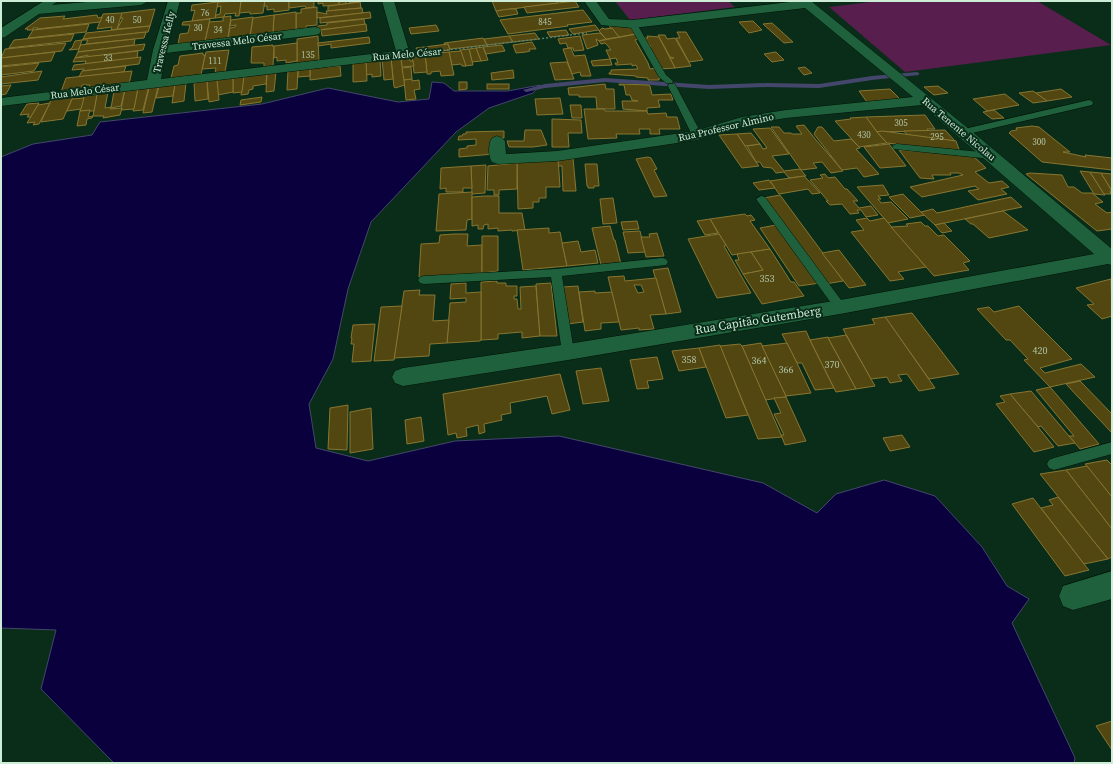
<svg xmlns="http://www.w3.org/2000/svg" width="1113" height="764" font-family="'Source Serif 4',serif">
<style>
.green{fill:#581e4d}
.water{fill:#09003d;stroke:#44476b}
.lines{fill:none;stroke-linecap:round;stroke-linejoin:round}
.stream{fill:#44476b;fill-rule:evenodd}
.building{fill:#534711;stroke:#877632;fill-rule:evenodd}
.lane-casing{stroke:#011307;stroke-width:1}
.street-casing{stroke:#011307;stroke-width:1}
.secondary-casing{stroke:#011307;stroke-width:1}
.path{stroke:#5b7e69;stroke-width:1.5;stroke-dasharray:2 2;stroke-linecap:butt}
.lane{fill:#1e613c;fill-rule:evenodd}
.street{fill:#1e613c;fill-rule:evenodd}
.secondary{fill:#1e613c;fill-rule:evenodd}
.labels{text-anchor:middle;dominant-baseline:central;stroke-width:4;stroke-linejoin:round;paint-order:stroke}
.far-number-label{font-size:9px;fill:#aec4a6}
.far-street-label{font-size:10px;fill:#cdedd7;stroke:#092d19}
.number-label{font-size:10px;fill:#aec4a6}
.street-label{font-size:12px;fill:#cdedd7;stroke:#092d19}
</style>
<rect width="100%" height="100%" fill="#092d19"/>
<g class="green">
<polygon points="615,1 728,1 735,7 630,20"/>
<polygon points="879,1 1037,1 1111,45 905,72 829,7"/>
</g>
<polygon class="water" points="432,82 444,83 454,91 508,91 540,85 533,93 489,108 456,132 371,222 348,289 333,359 309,404 316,448 368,461 455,441 559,436 763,483 817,513 836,494 884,480 935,496 982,547 1007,586 1029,599 1012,623 1075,758 1074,763 114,763 41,689 56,630 1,628 1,157 33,144 92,135 100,122 262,104 328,88 398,102 429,99"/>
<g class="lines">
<polygon class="stream" points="917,72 919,73 919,75 872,80 819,88 767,87 709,89 605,82 545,88 526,92 523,90 545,84 605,78 709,85 767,83 819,84 872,76"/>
</g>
<g class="building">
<polygon points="241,1 265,1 263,13 250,14 250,12 239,13"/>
<polygon points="241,1 239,16 235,16 236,13 225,14 224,17 215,18 216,15 220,14 221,6 217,7 218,2"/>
<polygon points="265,1 289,1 289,10 274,12 274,9 267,10 267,6 264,6"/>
<polygon points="289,1 314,1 314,7 306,8 305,6 289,8"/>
<polygon points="318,1 339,1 339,5 323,6 323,3 318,4"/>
<polygon points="343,1 361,1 361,2 349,3 349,1 346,2 346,4 339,5 339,2"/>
<polygon points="492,1 556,1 558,3 496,11"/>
<polygon points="575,1 579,7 527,13 524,7"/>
<polygon points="218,2 215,18 192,21 195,10 191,11 192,5"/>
<polygon points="360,2 361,8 328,11 328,6"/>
<polygon points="317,7 317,25 306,26 306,29 296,30 296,13 301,13 301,9"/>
<polygon points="362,8 363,13 317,18 317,12 327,14 326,11"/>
<polygon points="155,9 150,26 117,29 123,18 120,18 122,13"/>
<polygon points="509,9 516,9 518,14 499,17 496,11"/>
<polygon points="583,10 592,22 567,25 568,26 508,34 500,20"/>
<polygon points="296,12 296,30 273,33 274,15"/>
<polygon points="370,12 371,18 320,23 320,18"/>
<polygon points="122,13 117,29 111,30 112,27 97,29 103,14"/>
<polygon points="97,15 98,18 102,17 100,22 37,29 38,28 33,28 33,30 27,30 28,29 25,29 40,18 65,16 63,19"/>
<polygon points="274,15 273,33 250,36 253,18"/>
<polygon points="231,16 228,38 205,41 209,22 223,21 223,17"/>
<polygon points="253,17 250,36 228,38 230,28 235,27 236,25 230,26 231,20"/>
<polygon points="210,19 205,41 178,44 180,34 188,33 190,25 182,25 183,22"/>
<polygon points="364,19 365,25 318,30 318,26 327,25 327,23"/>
<polygon points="753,21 762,30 749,33 739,22"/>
<polygon points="772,23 793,42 784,43 763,24"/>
<polygon points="89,24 86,32 28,38 33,30"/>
<polygon points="366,24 367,31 322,36 321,30"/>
<polygon points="617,24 631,28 635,34 619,37 609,26"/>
<polygon points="436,25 439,31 411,34 409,28"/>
<polygon points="595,25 599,30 573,34 569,29"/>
<polygon points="150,26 148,32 83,39 86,33"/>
<polygon points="602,28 605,29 612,28 619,37 606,39 599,31"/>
<polygon points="566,30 569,35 550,37 547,32"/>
<polygon points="146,32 144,38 86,44 88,40 82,40 83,39"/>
<polygon points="677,32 686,32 703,60 689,62 676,38 680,38"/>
<polygon points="535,33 539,39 513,42 509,36"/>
<polygon points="600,33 606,39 599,41 596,39 598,45 587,49 582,35"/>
<polygon points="74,34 71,41 9,48 14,40"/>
<polygon points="637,34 639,39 635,40 648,63 650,69 657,68 661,78 659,78 659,80 648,80 648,78 636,77 636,76 609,74 609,73 611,72 611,70 638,69 636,65 632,66 632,64 616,65 615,63 618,63 616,58 610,59 606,50 611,50 608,46 605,43 601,44 599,41"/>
<polygon points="658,35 665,35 667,39 675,38 691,66 675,68 670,58 674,58 670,57"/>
<polygon points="318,36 319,61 297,63 297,39"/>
<polygon points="509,36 513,42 487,45 484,39"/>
<polygon points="580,36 584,50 574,51 573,48 568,48 566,43 560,44 558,39"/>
<polygon points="647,36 659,37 675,68 659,69 649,47 651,47 644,38 648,38"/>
<polygon points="369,37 370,43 331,48 331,44 318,46 318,43"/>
<polygon points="483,38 487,45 450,49 448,44 445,45 444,43"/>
<polygon points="135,39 134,45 78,52 80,45"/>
<polygon points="82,40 79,49 69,50 72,48 75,41"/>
<polygon points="532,42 536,49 529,49 530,51 526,52 516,53 513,45"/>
<polygon points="66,43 62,51 1,58 5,49"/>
<polygon points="297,43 297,61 286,63 286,60 277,61 277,57 274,58 274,46"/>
<polygon points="145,44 143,50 88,57 88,55 75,58 78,52"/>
<polygon points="448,44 450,50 422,53 422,50 417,51 416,48"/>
<polygon points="273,45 272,46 274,46 273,66 264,67 264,63 251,63 252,47"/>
<polygon points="502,45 505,51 486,54 483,47"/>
<polygon points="483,47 488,60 481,61 476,48"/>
<polygon points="476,48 481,61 472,62 469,49"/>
<polygon points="571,48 574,56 585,55 591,76 581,76 580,72 572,74 563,49"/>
<polygon points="469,49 473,65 465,66 460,50"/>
<polygon points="229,50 225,72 215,73 216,68 202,69 206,52"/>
<polygon points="138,51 137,58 85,64 86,61 73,62 75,58"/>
<polygon points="461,51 466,66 462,66 461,64 452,65 449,52"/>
<polygon points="55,52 51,61 1,66 1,58"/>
<polygon points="449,52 454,75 441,76 440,71 431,72 431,74 427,74 425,54"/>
<polygon points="776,52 784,60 772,62 764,54"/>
<polygon points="203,53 203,55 205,55 201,75 171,78 174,66 178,65 180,56"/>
<polygon points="425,54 427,72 414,73 412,56"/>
<polygon points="141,57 139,64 83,71 84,69 72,70 74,65"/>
<polygon points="401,57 405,85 395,88 394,87 391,58"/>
<polygon points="409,57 410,61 413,61 414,66 402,67 401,58"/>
<polygon points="391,58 393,79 384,80 382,59"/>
<polygon points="380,59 381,76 372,77 372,74 366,75 366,61"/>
<polygon points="610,59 612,65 593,66 591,61"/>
<polygon points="366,61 367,81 353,82 353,62"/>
<polygon points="567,62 574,79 555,80 550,63"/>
<polygon points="39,63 34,71 1,75 1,67"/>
<polygon points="126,66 124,72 79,77 82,71"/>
<polygon points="327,66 327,67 340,66 341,76 310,80 310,68"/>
<polygon points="411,67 412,79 404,80 402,68"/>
<polygon points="805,67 812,73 804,75 798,68"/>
<polygon points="310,68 310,76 298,77 298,69"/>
<polygon points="298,69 297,89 287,90 288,70"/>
<polygon points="513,70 514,78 492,80 491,73"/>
<polygon points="42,71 38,80 1,84 1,77"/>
<polygon points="132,71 129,84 89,88 90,85 82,85 81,89 61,92 66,78"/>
<polygon points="267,72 276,72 274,91 266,92"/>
<polygon points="267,72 266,84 253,86 253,89 249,90 248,94 241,95 244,76"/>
<polygon points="244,76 242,92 233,93 233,78"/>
<polygon points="233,78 233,92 218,95 217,80"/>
<polygon points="412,79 412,81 419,80 420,89 414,90 416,99 406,100 404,80"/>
<polygon points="217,80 219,100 209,102 207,81"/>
<polygon points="207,81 208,99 195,101 194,83"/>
<polygon points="459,82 467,82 467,89 459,90"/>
<polygon points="186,83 184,101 172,103 175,84"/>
<polygon points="175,84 173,96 156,98 159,86"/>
<rect x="487" y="84" width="22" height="5"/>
<polygon points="605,84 606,89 614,89 615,109 597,109 596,97 579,97 579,95 569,95 568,88"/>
<polygon points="619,84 648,85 650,86 652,95 671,94 673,100 658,100 660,107 647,108 647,111 623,109 622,101 638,101 632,100 630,95 626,95 624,85 619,85"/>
<polygon points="11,85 6,94 1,95 1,86"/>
<polygon points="149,86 143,110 133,111 138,88"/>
<polygon points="938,86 948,93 934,95 924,87"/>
<polygon points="158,87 152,112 143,113 149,88"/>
<polygon points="138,88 134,109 121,110 125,89"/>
<polygon points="125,89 121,106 111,108 114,91"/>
<polygon points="890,89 902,101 867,102 859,91"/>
<polygon points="1061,89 1072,97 1047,101 1036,93"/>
<polygon points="1033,91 1036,93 1047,101 1033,103 1019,93"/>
<polygon points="108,92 105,108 111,107 110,109 122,108 120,115 103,118 104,116 93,116 97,94"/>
<polygon points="97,94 94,111 80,111 84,96"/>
<polygon points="1005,94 1019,105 987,111 973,99"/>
<polygon points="73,97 63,119 41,122 51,100"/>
<polygon points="262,97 261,102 240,105 241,100"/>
<polygon points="84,98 81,109 67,111 72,99"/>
<polygon points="560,98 563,114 537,115 535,99"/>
<polygon points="39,103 31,117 27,117 29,114 20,115 27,104"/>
<polygon points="50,103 39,124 33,125 35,122 27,123 38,105"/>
<polygon points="570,105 581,105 582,118 572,118"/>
<polygon points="584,109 604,109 605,111 647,111 648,114 666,113 667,117 677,117 680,129 659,129 660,134 650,134 650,129 639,129 640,134 616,134 617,138 588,139"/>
<polygon points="90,110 88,117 93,116 92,118 87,119 86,125 77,126 80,111"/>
<polygon points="994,110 1004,118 992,119 983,112"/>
<polygon points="925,115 935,129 927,129 928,131 877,132 866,117"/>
<polygon points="866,117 877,132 887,143 859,147 835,121 851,119 850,118"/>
<polygon points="552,119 581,120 582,133 568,133 569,147 552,147"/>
<polygon points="804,125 816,140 843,171 831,173 822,162 813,163 817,168 801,170 771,127 779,127 784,133 791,133 792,134 802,134 796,126"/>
<polygon points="1032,126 1039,127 1070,152 1063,152 1086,157 1085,155 1112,158 1112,170 1042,162 1009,133 1011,131 1017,130 1016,128"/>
<polygon points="818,127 822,127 834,141 851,139 860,148 856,149 879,174 864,177 857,168 842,170 814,134"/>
<polygon points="770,128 789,154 772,156 784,171 800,169 806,176 789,178 784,172 776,173 772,168 763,167 760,162 756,162 747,146 760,144 763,149 767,148 753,129"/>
<polygon points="525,130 541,130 547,145 533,147 509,147 507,141 524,141"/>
<polygon points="945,130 955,141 907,135 904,131"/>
<polygon points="504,131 504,138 494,138 494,154 459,157 459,149 467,148 467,146 476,145 476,139 458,140 459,136 462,136 463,134 466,134 466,132"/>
<polygon points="882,131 956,141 960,152 887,143 877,132"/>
<polygon points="751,133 760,144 745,146 737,134"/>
<polygon points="737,134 751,155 759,166 742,168 719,135"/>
<polygon points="889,144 906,166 880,168 864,147"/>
<polygon points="899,150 972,155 986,168 975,172 989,183 1002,181 1009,187 1001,189 1007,194 978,200 968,191 979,189 975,186 922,197 910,187 963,175 959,173 950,173 951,175 932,175 934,179 920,178"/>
<polygon points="648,157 651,158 657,169 654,170 667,196 654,197 636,159"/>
<polygon points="558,158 573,158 576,191 563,191 562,166 558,166"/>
<polygon points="558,158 560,187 546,187 546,198 539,198 539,202 533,202 533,208 518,209 517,162"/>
<polygon points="517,163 517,189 499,190 499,195 494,195 494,190 487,190 488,166"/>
<polygon points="585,164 597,164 599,186 594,186 594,188 588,188 588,186 587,186"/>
<polygon points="486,165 485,193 472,194 471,166"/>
<polygon points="471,166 472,188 463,188 463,192 446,192 446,188 440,189 441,168"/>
<polygon points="1080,171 1090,172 1105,195 1094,194"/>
<polygon points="1090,172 1101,173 1112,191 1110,191 1111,194 1104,194"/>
<polygon points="1030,173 1062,175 1068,187 1074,187 1082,193 1092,193 1103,202 1095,204 1107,213 1112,212 1112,229 1097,231 1026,174"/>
<polygon points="1101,173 1112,174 1112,191"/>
<polygon points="825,174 828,178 835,177 845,189 847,189 858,201 853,201 859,208 871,206 878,215 866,217 861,210 857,210 859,213 850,214 842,204 830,205 826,201 828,201 810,180 823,178 820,175"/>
<polygon points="804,176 820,193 812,194 808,189 779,194 770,181"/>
<polygon points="769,180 775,188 759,190 753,183"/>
<polygon points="883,185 889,195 878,196 881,199 878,199 881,203 891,202 908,219 888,223 857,187"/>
<polygon points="472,192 472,219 467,220 466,230 436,231 439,194"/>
<polygon points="903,194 921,212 925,215 910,218 889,197"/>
<polygon points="780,195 842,279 843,281 825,284 764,198"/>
<polygon points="485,196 499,196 499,213 522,213 525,230 512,231 512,230 498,231 498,228 488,229 488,224 484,225 483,229 478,229 478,225 472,226 472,197"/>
<polygon points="1011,197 1022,207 935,225 921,212 933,209 937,213"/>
<polygon points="613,198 617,223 603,224 600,199"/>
<polygon points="1003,211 1028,230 989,238 973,224 971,224 965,219"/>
<polygon points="745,214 747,216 751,215 755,220 750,221 770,249 732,255 710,219"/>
<polygon points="867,218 870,221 884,218 926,267 898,272 904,279 890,281 851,232 864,230 856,220"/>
<polygon points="710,219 718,233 705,235 697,221"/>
<polygon points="637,221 639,229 623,230 621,222"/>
<polygon points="921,222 925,226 928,226 938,236 944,235 970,261 963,263 969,270 934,276 891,227 908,226 906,224"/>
<polygon points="944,223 952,231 942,233 935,225"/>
<polygon points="776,225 820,283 799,286 760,228"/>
<polygon points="610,226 614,240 615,240 621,264 601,265 592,228"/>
<polygon points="549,228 549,233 560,232 567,266 523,270 517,230"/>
<polygon points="640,231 645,252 628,253 623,232"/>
<polygon points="657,233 664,256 646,257 641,237 650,237 649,234"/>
<polygon points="454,234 468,234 467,246 482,245 482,273 419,277 421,244 439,243 440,235"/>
<polygon points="719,234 726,245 724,246 751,293 717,298 688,239"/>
<polygon points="482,236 498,236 498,271 482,273"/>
<polygon points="578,241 581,252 595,250 598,263 567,266 562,243"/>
<polygon points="770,249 791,282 794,282 804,296 762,304 743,274 763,270 751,252"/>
<polygon points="839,250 866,285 849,288 822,253"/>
<polygon points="751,252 763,270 743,274 735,260 739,260 737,254"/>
<polygon points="668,268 681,312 666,314 653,270"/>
<path d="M624,276L625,281L656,278L666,314L650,315L654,329L639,330V328L621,330L608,277ZM634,285H641L644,292L638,293Z"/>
<polygon points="1111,279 1112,316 1102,319 1087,305 1094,304 1076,288"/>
<polygon points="497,281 497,283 506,283 506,286 517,286 517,296 514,296 514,299 517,299 518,309 521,309 520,287 536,286 540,336 522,338 522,332 498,334 498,339 481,340 481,282"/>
<polygon points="466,283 466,293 481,292 481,340 480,341 447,343 450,303 466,302 466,298 450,299 451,284"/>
<polygon points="551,283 557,336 540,336 536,284"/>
<polygon points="578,286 583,322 567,324 563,287"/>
<polygon points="420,290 419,295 435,295 433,321 449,320 447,343 430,344 429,356 394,358 404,291"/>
<polygon points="595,291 595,293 612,292 619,322 601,323 601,329 585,331 579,292"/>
<polygon points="402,306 394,360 374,361 381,307"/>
<polygon points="1019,306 1072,359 1040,368 1045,373 1081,364 1095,377 1050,387 1024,360 1028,359 1010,340 1006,340 977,309 989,307 994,312"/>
<polygon points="912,313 959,374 929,379 885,317"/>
<polygon points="885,317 886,318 935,388 919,391 907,374 898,375 902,381 890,383 887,377 871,379 843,329 875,324 872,319"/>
<polygon points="375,324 371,361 352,362 354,344 351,344 352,338 351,338 353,325"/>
<polygon points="806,331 810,340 834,388 815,390 802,363 797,363 782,334"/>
<polygon points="846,335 871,379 875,386 856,389 828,338"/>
<polygon points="828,337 828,338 856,389 836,392 810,340"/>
<polygon points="761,343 786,396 786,397 765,400 742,346"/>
<polygon points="787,343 797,363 811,393 786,396 762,346"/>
<polygon points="740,344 742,346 782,437 758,439 720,346"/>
<polygon points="720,345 743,403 748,415 726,418 699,348"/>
<polygon points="699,348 706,367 679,371 672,351"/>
<polygon points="657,357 663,379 647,381 649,388 637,389 630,360"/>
<polygon points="601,368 609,401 583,404 576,371"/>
<polygon points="560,374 570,410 552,414 547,396 510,403 511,413 501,415 502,420 484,424 485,432 479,434 478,425 466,428 467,436 457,438 456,433 448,435 443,394"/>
<polygon points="1080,381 1112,414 1112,433 1066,384"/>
<polygon points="1050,387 1099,444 1080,449 1069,436 1074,436 1036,390"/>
<polygon points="1031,391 1069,436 1075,443 1058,446 1041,426 1038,427 1010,394"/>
<polygon points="1010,394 1038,427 1054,447 1034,452 996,404 1005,402 1000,396"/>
<polygon points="786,397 806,441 785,445 781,435 784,435 774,414 781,413 774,398"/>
<polygon points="348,405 347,450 328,449 330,408"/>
<polygon points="371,408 373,449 350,453 350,412"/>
<polygon points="421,417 424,441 407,444 405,420"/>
<polygon points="902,435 910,447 890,451 883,438"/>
<polygon points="1107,460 1112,465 1112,497 1085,464"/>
<polygon points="1087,466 1112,497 1112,529 1066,470"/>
<polygon points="1066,470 1112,529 1112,557 1108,559 1040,474"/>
<polygon points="1058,497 1108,559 1084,564 1041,508 1053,505 1049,500"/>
<polygon points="1033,498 1084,564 1089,570 1065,576 1012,504"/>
<polygon points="1112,721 1112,750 1096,726"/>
</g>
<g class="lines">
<defs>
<g id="lane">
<polygon points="630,22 636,22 637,24 666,75 673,81 672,83 666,83 659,77 629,24"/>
<polygon points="669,84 675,84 676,86 702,135 700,137 694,137 692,135 668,86"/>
<polygon points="1089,100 1092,101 1093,103 1092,105 964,135 959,132 964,129"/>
<polygon points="897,144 992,153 997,156 992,159 894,149 892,147 894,145"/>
<polygon points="761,196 765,197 844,304 846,307 844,310 840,311 836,310 756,199"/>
<polygon points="662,258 666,259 668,262 666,265 562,276 574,352 572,355 568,357 564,355 562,352 551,277 424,284 420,283 418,280 420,277 424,276 556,269"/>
<polygon points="1112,442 1112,454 1054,470 1049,468 1047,464 1049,460 1054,458"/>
</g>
<g id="street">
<polygon points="100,1 147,1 145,3 141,5 38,14 34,13 32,10 34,7 38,6"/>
<polygon points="168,1 180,1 168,45 315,27 319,28 321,31 319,34 315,35 166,53 161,79 396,51 382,1 394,1 410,54 408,57 403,58 1,106 1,98 147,80 153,50"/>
<path d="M584,1H596L609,19L633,20L798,1H811L969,129L1112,249V265L1108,264L840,314L568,360L403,386L395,383L392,377L395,371L403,368L568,344L840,300L1094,254L922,105L786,118L744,125L697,140L557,161L498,164L492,162C488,157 488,143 492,138L497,136L502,138L505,141L506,154L557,151L695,131L742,117L786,110L913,97L805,8L633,28L601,25Z"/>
<polygon points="1112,571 1112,599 1073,610 1063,606 1059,596 1063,586"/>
</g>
<polygon id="secondary" points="44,1 58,1 5,37 1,38 1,28"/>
</defs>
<use href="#lane" class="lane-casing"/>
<use href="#street" class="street-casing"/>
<use href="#secondary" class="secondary-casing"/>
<polyline class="path" points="423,53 587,33"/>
<use href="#lane" class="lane"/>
<use href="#street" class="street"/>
<use href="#secondary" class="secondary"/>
</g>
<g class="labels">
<g class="far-number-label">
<text x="205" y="13">76</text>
<text x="110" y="20">40</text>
<text x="137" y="20">50</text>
<text x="545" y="22">845</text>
<text x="198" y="28">30</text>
<text x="218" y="30">34</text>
<text x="308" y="55">135</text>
<text x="108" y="58">33</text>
<text x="215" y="61">111</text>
<text x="901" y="123">305</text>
<text x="864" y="135">430</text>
<text x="937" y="137">295</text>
<text x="1039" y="142">300</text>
</g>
<g class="far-street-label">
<text transform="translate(237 41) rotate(-7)">Travessa Melo César</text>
<text transform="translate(164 42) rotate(-76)">Travessa Kelly</text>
<text transform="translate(407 54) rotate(-5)">Rua Melo César</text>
<text transform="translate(85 91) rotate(-7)">Rua Melo César</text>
<text transform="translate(726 127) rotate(-13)">Rua Professor Almino</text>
<text transform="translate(959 129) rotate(40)">Rua Tenente Nicolau</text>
</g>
<g class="number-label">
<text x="767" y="278">353</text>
<text x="1040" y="350">420</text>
<text x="689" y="359">358</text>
<text x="759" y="360">364</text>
<text x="832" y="364">370</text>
<text x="786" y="369">366</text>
</g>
<g class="street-label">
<text transform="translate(758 320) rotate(-9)">Rua Capitão Gutemberg</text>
</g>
</g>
<rect width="1113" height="764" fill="none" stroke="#cdedd7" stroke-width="4"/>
</svg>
